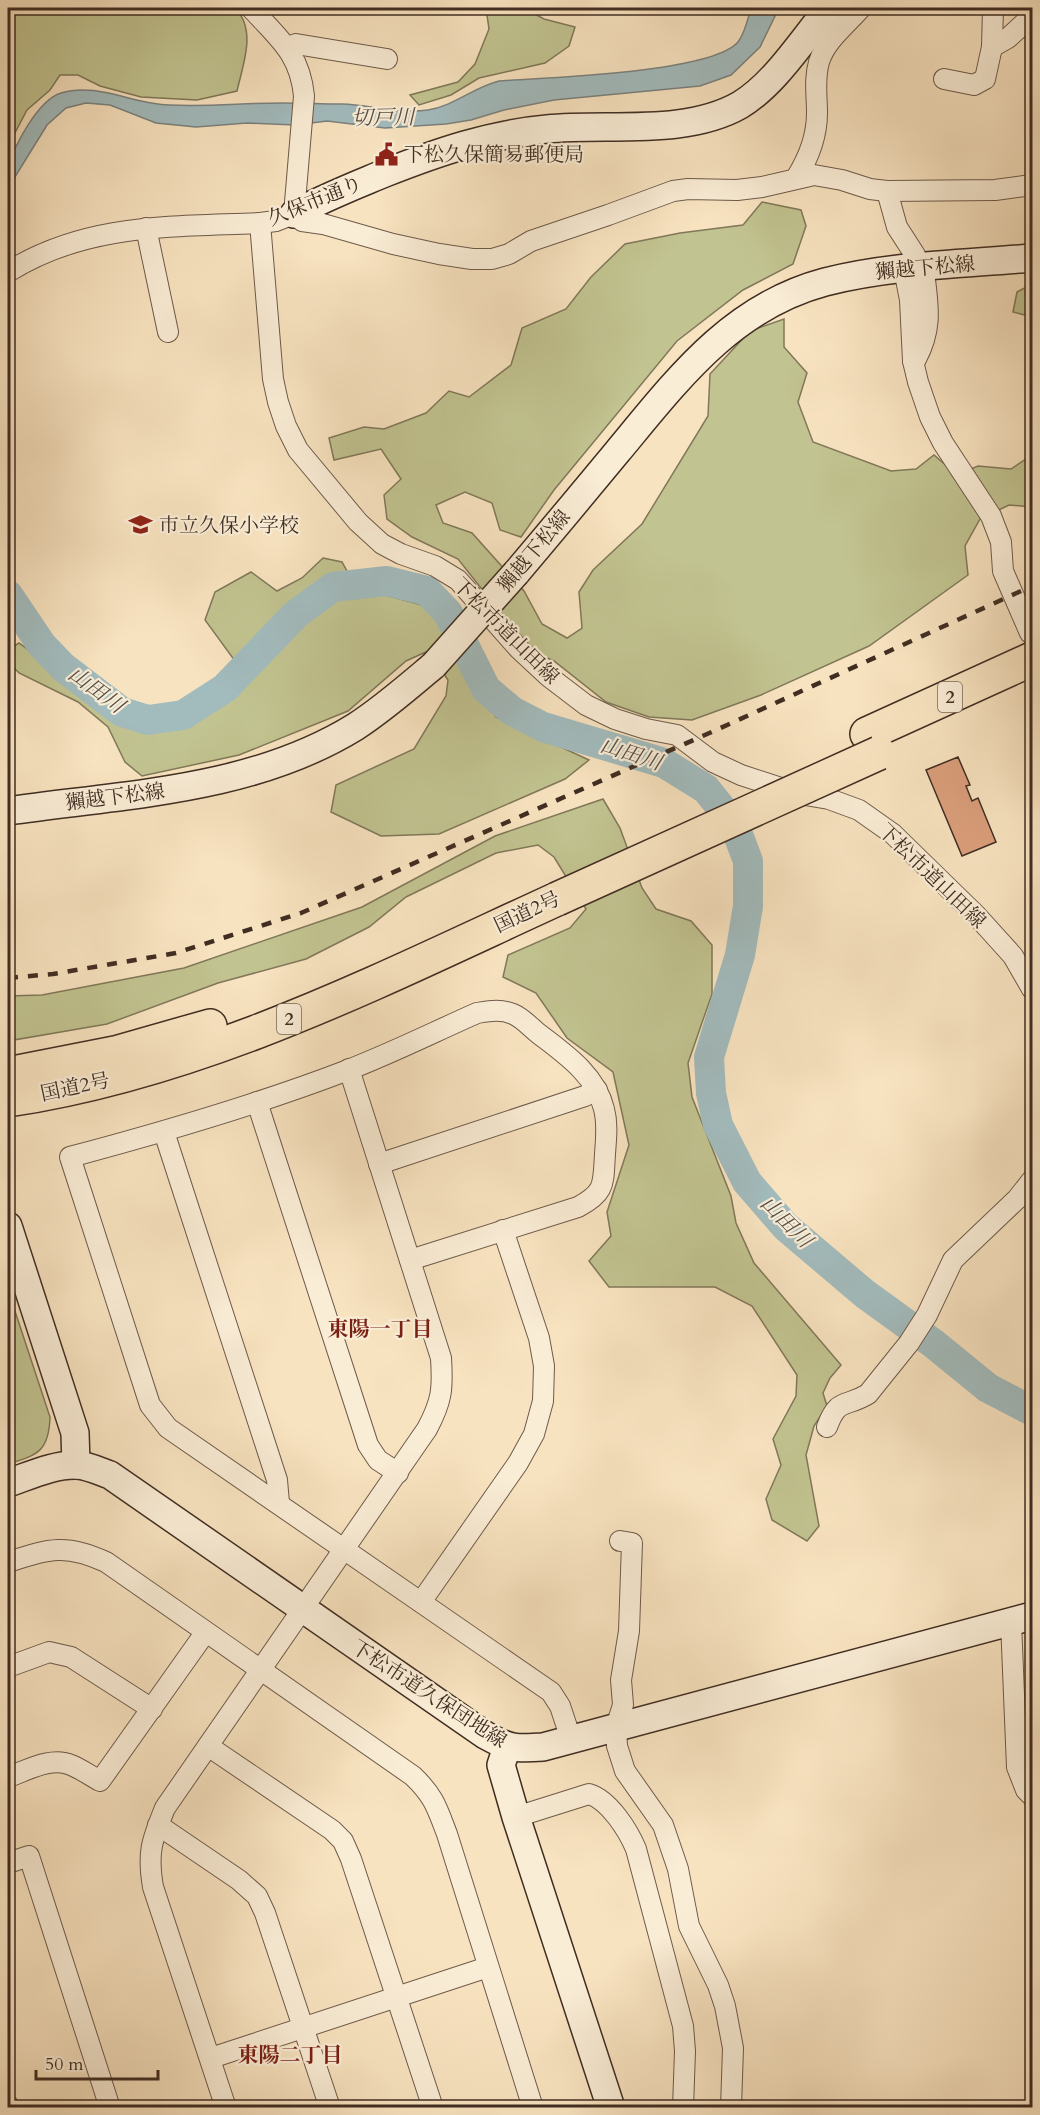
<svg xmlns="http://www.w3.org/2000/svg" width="1040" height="2115" font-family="Cardo,'Noto Serif JP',serif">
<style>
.green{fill:#c1c390;stroke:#807859;stroke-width:1.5}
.water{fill:#a2bbbd;stroke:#7b827f;stroke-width:1.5}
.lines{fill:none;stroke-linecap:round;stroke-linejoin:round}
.river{stroke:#a2bbbd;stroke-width:30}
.building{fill:#db9e7b;stroke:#402d22;stroke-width:1.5}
.street-casing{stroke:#6e5a4a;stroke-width:22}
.secondary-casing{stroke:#402d22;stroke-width:30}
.highway-casing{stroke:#402d22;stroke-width:36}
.street{stroke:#faedd6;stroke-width:20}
.secondary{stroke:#faedd6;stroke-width:27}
.highway{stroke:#f8e3c0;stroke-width:33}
.rail{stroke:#402d22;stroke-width:4.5;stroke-dasharray:10 10;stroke-linecap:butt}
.secondary-bridge-casing{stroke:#402d22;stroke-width:30;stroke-linecap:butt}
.highway-bridge-casing{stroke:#402d22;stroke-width:36;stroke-linecap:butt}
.secondary-bridge{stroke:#faedd6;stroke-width:27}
.highway-bridge{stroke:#f8e3c0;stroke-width:33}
.labels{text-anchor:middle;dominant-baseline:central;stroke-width:4.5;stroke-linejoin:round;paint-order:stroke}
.shield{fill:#faedd6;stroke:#786758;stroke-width:1.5}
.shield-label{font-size:18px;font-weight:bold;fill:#402d22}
.poi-label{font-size:20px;fill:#402d22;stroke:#faedd6;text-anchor:start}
.street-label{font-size:20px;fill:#402d22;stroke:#faedd6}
.water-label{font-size:21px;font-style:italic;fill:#585049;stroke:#faedd6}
.neighbourhood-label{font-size:21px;font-weight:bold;fill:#7a1f14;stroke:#faedd6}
</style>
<rect width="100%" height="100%" fill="#f8e3c0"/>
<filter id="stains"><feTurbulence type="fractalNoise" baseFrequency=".00333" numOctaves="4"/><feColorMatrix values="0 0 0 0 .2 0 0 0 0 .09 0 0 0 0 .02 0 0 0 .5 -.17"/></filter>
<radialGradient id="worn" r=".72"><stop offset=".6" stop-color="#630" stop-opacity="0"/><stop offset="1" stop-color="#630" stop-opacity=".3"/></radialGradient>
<g class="green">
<path d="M8,8H235C257,30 243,64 237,91L197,100L141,97L100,86L78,75H60L50,90L27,110L8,146Z"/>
<polygon points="486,8 524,8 544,19 575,27 569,46 545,63 479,78 451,95 419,105 410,95 458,82 475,64 489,29"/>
<polygon points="762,202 801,210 806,226 793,264 743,290 677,341 554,490 521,537 500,530 492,503 465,492 436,505 443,523 472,533 524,591 542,624 567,638 582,628 579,592 593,570 642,524 708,416 710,374 750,331 784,319 784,347 807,373 798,402 813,442 891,471 916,469 934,455 957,475 978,466 1011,469 1032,455 1032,507 1009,505 980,519 965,546 968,575 869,646 761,695 692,720 649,717 606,702 554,661 531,651 458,559 412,537 387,519 384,495 401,479 381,449 334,460 329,438 364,427 384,429 426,413 449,391 469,397 511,365 522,328 566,309 591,277 625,244 680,233 743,225"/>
<polygon points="1032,284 1032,317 1013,312 1017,292"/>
<polygon points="323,558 342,562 347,571 363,589 426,606 447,628 474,686 496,717 589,760 565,779 439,834 381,836 331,812 336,785 414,749 446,696 448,680 428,651 406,661 348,711 239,755 142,776 125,762 108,727 78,702 19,673 8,662 8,650 19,643 117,716 152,725 193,713 246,676 205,620 215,592 251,572 277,591 302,578"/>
<polygon points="603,799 620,828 642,888 656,909 691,921 712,945 712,994 688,1063 692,1097 731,1196 736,1223 754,1263 841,1365 830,1378 823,1393 827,1406 814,1426 806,1455 819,1526 807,1541 772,1520 766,1499 781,1465 773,1439 796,1396 797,1375 752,1306 715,1287 609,1287 589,1261 611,1236 607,1212 629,1145 613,1072 567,1038 536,993 503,977 508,955 570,928 586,909 554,857 538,845 496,853 406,897 369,927 306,959 218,983 107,1024 8,1041 8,996 42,995 184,968 362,907 495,836"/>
<path d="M8,1290L50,1417C49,1451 38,1455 8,1464Z"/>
</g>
<path class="water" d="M751,8H779L760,47L731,75L700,86L554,100L504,110L471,120L446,124L385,128L327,121L295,125L247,123L196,127L156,123L110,105L86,103L66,108L47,125L13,180L8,192C8,185 6,176 8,169C13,147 38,100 61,93C96,82 133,104 169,105C207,107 244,103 282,103C302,103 322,104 342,104C370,105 399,114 428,110C454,106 474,87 499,81C544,78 711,73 738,42C745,33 748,18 751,8Z"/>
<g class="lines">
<polyline class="river" points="8,595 41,644 63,667 122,712 148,720 183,715 225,688 296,614 333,587 387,581 427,591 448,613 486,689 512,711 543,727 664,763 706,789 734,824 748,861 748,906 740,955 709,1057 711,1093 718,1125 747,1182 786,1227 865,1294 934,1344 988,1388 1032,1411"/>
</g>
<polygon class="building" points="958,757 970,785 966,786 972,801 978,798 996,842 962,856 926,770"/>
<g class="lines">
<defs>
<g id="street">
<path d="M251,8C278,38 300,53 304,96L294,214"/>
<polyline points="992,47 1008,38 1032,16"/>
<polyline points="287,48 296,44 387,59"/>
<polyline points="944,79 974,85 985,79 992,47 993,8"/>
<path d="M796,178C808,159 817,136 817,113C817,96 814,79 819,62C825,41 847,24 861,8"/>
<polyline points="887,191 897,227 915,255"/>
<polyline points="294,214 302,221 323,224 393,244 439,254 472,259 492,259 509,254 531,241 608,215 673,191 688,189 737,190 762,187 814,175 842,180 870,189 887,191 995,190 1032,185"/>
<polyline points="260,223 273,379 278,402 286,426 298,450 358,522 382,544 401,554 435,566 458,580 519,649 548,676 586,705 615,719 646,729 677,735 713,762 741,775 799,794 829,799 859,810 893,834 976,915 1013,956 1032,989"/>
<polyline points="146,228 168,332"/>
<polyline points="904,269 910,300 913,361 918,382 930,417 943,443 991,516 1001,542 1003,571 1030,633"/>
<path d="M8,272C86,223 171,227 260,223L276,221L294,214"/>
<path d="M913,361L916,359C931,331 929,311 925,280"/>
<polyline points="257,1102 368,1445 378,1460 398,1473"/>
<polyline points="164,1132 277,1480 279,1503"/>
<polyline points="379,1164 585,1096 597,1090"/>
<path d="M410,1260L578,1207C606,1192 603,1184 605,1154C606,1139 608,1124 604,1109C596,1075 565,1054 539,1034C531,1028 523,1018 513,1014C501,1009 490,1011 477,1013C434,1032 392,1053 348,1070C257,1105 164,1132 70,1157L150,1405L168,1428L551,1692L560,1706L571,1739"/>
<path d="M827,1427C838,1397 845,1408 868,1394L909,1343L927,1315L953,1260L1017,1199L1032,1180"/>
<polyline points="620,1541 632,1543 629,1631 621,1680 623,1705 616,1727 617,1746 625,1771 663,1825 678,1869 689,1926 718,1985 725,2006 733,2048 731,2108"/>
<path d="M8,1562C49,1549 65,1543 106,1562L413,1776C434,1796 437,1808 447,1834L533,2108"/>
<polyline points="421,1602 518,1463 534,1434 543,1401 544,1366 539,1338 503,1230"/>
<polyline points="1011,1622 1017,1767 1026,1790 1032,1796"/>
<polyline points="8,1667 49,1652 71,1657 152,1709"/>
<polyline points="208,1746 332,1830 343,1841 351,1859 433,2108"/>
<path d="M8,1777C26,1771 51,1756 71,1765C81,1769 91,1776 100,1781L205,1633"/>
<path d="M516,1817L589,1794C609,1800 628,1830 636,1849L683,2026L685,2051L683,2108"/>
<polyline points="158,1825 239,1880 257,1896 265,1913 330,2108"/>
<polyline points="8,1863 29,1856 110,2108"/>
<polyline points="211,2058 488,1967"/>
<polyline points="8,2105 8,2108"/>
<path d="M226,2108L153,1887C147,1852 152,1840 165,1808L427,1429C442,1401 443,1389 441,1358L349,1069"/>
</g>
<g id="secondary">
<path d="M294,214C323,198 354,186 385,173C438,152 491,134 547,129C608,123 686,136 740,105C775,84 803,39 829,8"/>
<path d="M516,573C550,533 584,492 618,451C677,380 731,307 825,282C892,265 964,264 1032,258"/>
<path d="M8,811C125,794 251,791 355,727C383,709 408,687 434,665"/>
<polyline points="8,1226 75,1433 76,1465"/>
<path d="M8,1483C29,1476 54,1464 77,1465C89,1466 99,1471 110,1475L485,1735C510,1749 515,1749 543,1747L1032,1616"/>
<polyline points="507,1747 501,1765 516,1817 611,2108"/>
</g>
<g id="highway">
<polyline points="867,734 1032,659"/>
<polyline points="8,1074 115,1053 210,1026"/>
<path d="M8,1100C203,1071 380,980 557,899"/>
</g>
</defs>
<use href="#street" class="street-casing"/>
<use href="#secondary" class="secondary-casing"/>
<use href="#highway" class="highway-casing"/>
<use href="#street" class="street"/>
<use href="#secondary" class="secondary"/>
<use href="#highway" class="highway"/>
<polyline class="rail" points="8,978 53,974 176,953 301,913 714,731 1032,586"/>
<defs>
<polyline id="secondary-bridge" points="434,665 516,573"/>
<polyline id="highway-bridge" points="557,899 879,753"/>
</defs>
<use href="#secondary-bridge" class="secondary-bridge-casing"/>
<use href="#highway-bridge" class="highway-bridge-casing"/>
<use href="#secondary-bridge" class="secondary-bridge"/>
<use href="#highway-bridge" class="highway-bridge"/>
</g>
<defs>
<symbol id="civic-bare" viewBox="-9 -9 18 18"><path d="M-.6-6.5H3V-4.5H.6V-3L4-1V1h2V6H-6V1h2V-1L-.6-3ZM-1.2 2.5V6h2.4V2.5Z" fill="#8f2418" stroke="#faedd6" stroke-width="2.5" paint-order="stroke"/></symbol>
<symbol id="school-bare" viewBox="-9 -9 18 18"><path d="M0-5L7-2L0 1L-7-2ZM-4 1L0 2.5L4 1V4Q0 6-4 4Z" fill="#8f2418" stroke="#faedd6" stroke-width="2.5" paint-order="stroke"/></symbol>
</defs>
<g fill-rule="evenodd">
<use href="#civic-bare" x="370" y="138" width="33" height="33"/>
<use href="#school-bare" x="124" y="508" width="33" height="33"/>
</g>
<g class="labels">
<g class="shield">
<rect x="938" y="682" width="24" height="30" rx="4.5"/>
<rect x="277" y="1004" width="24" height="30" rx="4.5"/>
</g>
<g class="shield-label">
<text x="950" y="697">2</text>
<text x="289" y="1019">2</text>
</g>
<g class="poi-label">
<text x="404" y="154">下松久保簡易郵便局</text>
<text x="159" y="525">市立久保小学校</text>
</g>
<g class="street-label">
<text transform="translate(315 201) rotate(-22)">久保市通り</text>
<text transform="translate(925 268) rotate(-5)">獺越下松線</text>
<text transform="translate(534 551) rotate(-50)">獺越下松線</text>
<text transform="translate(506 631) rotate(45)">下松市道山田線</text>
<text transform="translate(115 797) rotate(-7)">獺越下松線</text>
<text transform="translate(932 876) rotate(44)">下松市道山田線</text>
<text transform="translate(527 912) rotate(-25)">国道2号</text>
<text transform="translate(75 1087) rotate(-12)">国道2号</text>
<text transform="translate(429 1694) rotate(33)">下松市道久保団地線</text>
</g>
<g class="water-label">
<text transform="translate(383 118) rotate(-1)">切戸川</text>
<text transform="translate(96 690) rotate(36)">山田川</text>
<text transform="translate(631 754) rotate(18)">山田川</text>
<text transform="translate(786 1222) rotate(45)">山田川</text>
</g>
<g class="neighbourhood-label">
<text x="380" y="1329">東陽一丁目</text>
<text x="290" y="2055">東陽二丁目</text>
</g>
</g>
<rect width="1040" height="2115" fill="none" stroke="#f8e3c0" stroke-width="30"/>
<rect x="9" y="9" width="1022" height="2097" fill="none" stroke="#402d22" stroke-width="3"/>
<rect x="15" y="15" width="1010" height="2085" fill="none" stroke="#402d22" stroke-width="1.5"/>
<path d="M36 2070v9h122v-9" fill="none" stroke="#402d22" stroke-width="3"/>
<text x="45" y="2070" font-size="18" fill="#402d22" stroke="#faedd6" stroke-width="4.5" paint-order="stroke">50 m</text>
<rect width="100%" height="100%" filter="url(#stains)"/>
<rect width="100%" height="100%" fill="url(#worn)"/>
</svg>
